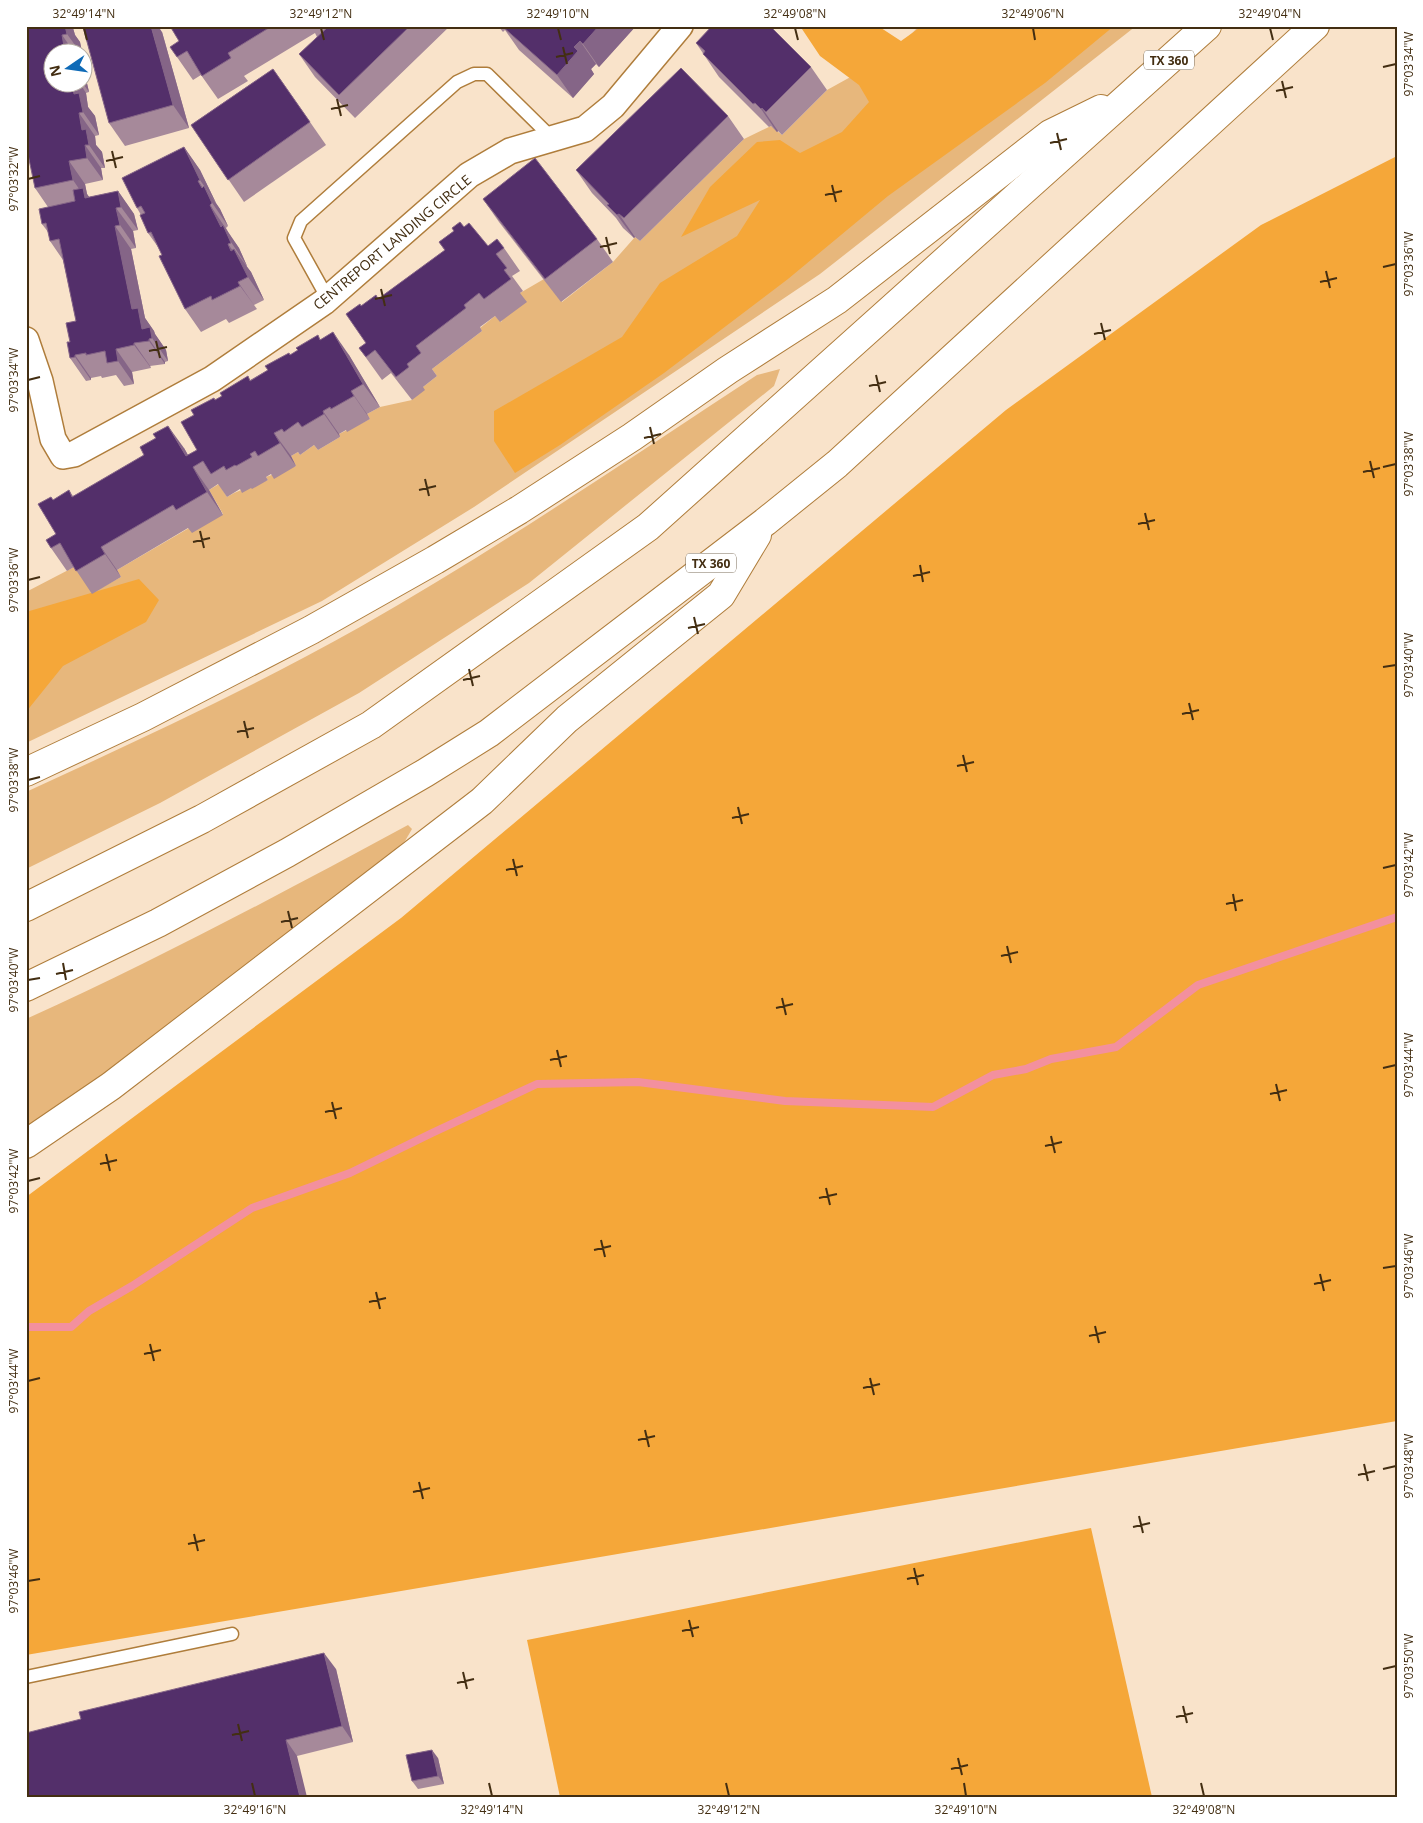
<svg xmlns="http://www.w3.org/2000/svg" width="1423" height="1823" font-family="'Open Sans',sans-serif">
<style>
.green{fill:#e7b77c}
.forest{fill:#f5a739}
.lines{fill:none;stroke-linecap:round;stroke-linejoin:round}
.stream{stroke:#f3909e;stroke-width:8}
.lane-casing{stroke:#af7d3b;stroke-width:15}
.street-casing{stroke:#af7d3b;stroke-width:28}
.highway-casing{stroke:#af7d3b;stroke-width:30}
.lane{stroke:#fff;stroke-width:12}
.street{stroke:#fff;stroke-width:25}
.highway{stroke:#fff;stroke-width:28}
.wall{fill:#a6899a}
.shaded-wall{fill:#856587}
.building{fill:#532f6a;stroke:#856587}
.ticks{fill:none;stroke:#432e12;stroke-width:2}
.labels{text-anchor:middle;dominant-baseline:central;stroke-width:5;stroke-linejoin:round;paint-order:stroke}
.shield{fill:#fff;stroke:#7b6d59;stroke-width:1}
.shield-label{font-size:12px;font-weight:bold;fill:#432e12}
.street-label{font-size:14px;fill:#432e12;stroke:#fff}
.neatline{fill:none;stroke:#432e12;stroke-width:2}
.ticks-label{font-size:12px;text-anchor:middle;fill:#432e12}
</style>
<rect width="100%" height="100%" fill="#f9e3ca"/>
<g class="green">
<path d="M919,26H1136L820,274L474,507L322,601L26,743V592L76,566L92,593L121,577L117,570L189,528L223,514L209,490L219,484L227,497C240,489 254,486 268,480L266,477L296,466L291,456L298,452L300,455L314,445L318,450L340,437L339,434L370,419L367,414L380,407L412,400L423,387L437,376L432,369L482,331L480,328L495,316L501,322L520,293L544,279L562,302L613,262L635,237L640,241L744,139L771,126L782,135L827,90L892,54Z"/>
<path d="M780,369L774,386L529,583L359,693L160,803L26,869V792C139,740 252,688 360,627C497,549 626,461 757,375Z"/>
<path d="M408,825L412,829L405,841L352,887L26,1134V1019C157,960 282,893 408,825Z"/>
</g>
<g class="forest">
<polygon points="800,26 878,26 901,41 922,26 1114,26 1045,83 888,196 788,279 664,373 560,445 515,473 494,441 494,411 622,337 660,283 737,236 760,200 681,237 710,187 757,142 780,140 800,153 842,132 869,102 859,85 820,56"/>
<polygon points="1397,156 1397,1421 26,1655 26,1197 401,918 1006,410 1261,225"/>
<polygon points="139,579 159,600 146,622 63,666 26,712 26,612"/>
<polygon points="1091,1528 1152,1797 560,1797 527,1640"/>
</g>
<g class="lines">
<polyline class="stream" points="26,1327 71,1327 89,1311 132,1286 252,1208 350,1173 432,1133 537,1084 638,1082 785,1101 933,1107 993,1075 1026,1069 1051,1059 1116,1047 1198,985 1397,917"/>
<defs>
<g id="lane">
<polyline points="328,299 294,238 301,221 457,82 474,74 487,74 552,138"/>
<polyline points="26,1677 232,1634"/>
</g>
<polyline id="street" points="26,340 40,381 53,439 63,456 74,454 212,379 324,302 469,175 510,151 585,129 613,106 680,26"/>
<g id="highway">
<polyline points="26,772 143,717 311,630 435,560 519,510 632,437 728,370 837,300 1050,134 1101,109"/>
<polyline points="26,907 202,819 371,725 648,527 1207,26"/>
<polyline points="26,987 158,923 287,853 425,773 489,733 765,522 837,464 1315,26"/>
<polyline points="26,1144 111,1086 482,801 567,719 721,595 757,535"/>
</g>
</defs>
<use href="#lane" class="lane-casing"/>
<use href="#street" class="street-casing"/>
<use href="#highway" class="highway-casing"/>
<use href="#lane" class="lane"/>
<use href="#street" class="street"/>
<use href="#highway" class="highway"/>
</g>
<g class="wall">
<polygon points="26,26 73,28 75,35 80,42 82,52 52,52 52,82 82,82 86,79 89,92 86,93 88,107 95,116 99,135 95,136 96,145 102,152 105,168 101,168 103,180 85,184 87,194 89,197 118,191 134,214 138,230 133,231 136,248 131,249 145,318 154,331 155,334 166,350 168,361 165,362 165,364 150,366 151,368 132,372 134,384 124,386 116,375 102,378 101,376 91,378 91,380 86,381 70,358 70,342 76,321 63,260 50,241 48,232 42,224 48,207 35,188"/>
<polygon points="170,26 450,26 355,118 315,77 299,54 317,37 315,33 244,76 248,81 218,99 201,75 193,80 177,57 179,41"/>
<polygon points="498,26 636,26 599,67 596,64 591,69 594,74 573,98 519,50 505,30 503,32"/>
<polygon points="162,32 189,128 125,146 109,123"/>
<polygon points="696,43 811,67 827,90 782,135 778,131 777,132 771,126 769,127 719,77"/>
<polygon points="273,69 326,145 244,202 191,125"/>
<polygon points="728,116 744,139 640,241 635,237 634,238 623,228 616,218 592,193 576,170"/>
<polygon points="184,147 200,170 216,203 220,209 228,226 226,228 229,234 239,248 247,266 246,266 251,272 264,300 254,305 257,309 229,323 226,319 201,332 185,309 162,255 158,247 148,233 141,215 137,208"/>
<polygon points="483,199 597,239 613,262 561,302 499,222"/>
<polygon points="464,227 488,246 504,248 520,271 512,276 523,291 520,293 527,302 500,322 495,316 480,327 482,331 432,369 437,376 423,387 425,390 412,400 391,373 382,380 359,348 366,343 361,306 378,299 445,251 439,242 454,231 452,228"/>
<polygon points="321,339 349,355 380,407 367,414 370,419 347,432 346,430 339,434 340,437 318,450 314,445 300,455 298,452 291,456 296,466 274,479 271,474 266,477 268,480 252,489 251,488 242,493 240,489 227,497 218,484 209,490 223,515 192,533 188,528 117,570 121,577 92,594 74,567 67,571 51,548 69,490 73,496 184,448 188,455 197,450 194,415 215,400 222,396 248,376 250,380 268,370 290,355"/>
<polygon points="336,1669 353,1742 297,1756 26,1797"/>
<polygon points="438,1758 444,1784 418,1789 412,1781"/>
</g>
<g class="shaded-wall">
<polygon points="65,26 72,26 73,28 75,35 80,42 82,52 80,52 67,34"/>
<polygon points="151,26 158,26 162,32 189,128 173,105"/>
<polygon points="599,26 636,26 599,67 583,44"/>
<polygon points="62,35 74,52 65,52"/>
<polygon points="580,41 596,64 591,69 594,74 573,98 557,75 574,47"/>
<polygon points="82,73 86,79 89,92 82,82"/>
<polygon points="72,82 79,82 86,93 88,107 95,116 99,135 83,112 74,94"/>
<polygon points="762,108 778,131 777,132 761,109"/>
<polygon points="79,113 95,136 96,145 102,152 105,168 89,145 82,130"/>
<polygon points="85,145 101,168 103,180 87,158"/>
<polygon points="184,147 200,170 216,203 200,180"/>
<polygon points="69,161 85,184 87,194 99,211 101,221 73,180"/>
<polygon points="198,181 208,195 204,186 220,209 228,226 202,188"/>
<polygon points="118,191 134,214 138,230 121,207"/>
<polygon points="210,205 239,248 247,266 221,227"/>
<polygon points="116,208 133,231 136,248 120,225"/>
<polygon points="619,214 635,237 634,238 617,215"/>
<polygon points="115,226 131,249 145,318 154,331 155,334 166,350 168,361 152,338 142,329 132,309"/>
<polygon points="228,244 241,262 234,249 251,272 264,300 248,277 231,251"/>
<polygon points="238,282 254,305 257,309 240,286"/>
<polygon points="333,332 349,355 380,407 363,384"/>
<polygon points="149,339 165,362 165,364 149,341"/>
<polygon points="134,343 150,366 151,368 134,345"/>
<polygon points="116,349 132,372 134,384 118,361"/>
<polygon points="75,355 91,378 91,380 75,357"/>
<polygon points="351,391 367,414 370,419 354,396"/>
<polygon points="323,411 339,434 340,437 324,414"/>
<polygon points="168,426 184,448 194,466 186,456"/>
<polygon points="274,433 291,456 296,466 280,443"/>
<polygon points="193,467 209,490 223,515 207,492"/>
<polygon points="101,547 117,570 121,577 105,554"/>
<polygon points="324,1653 336,1669 353,1742 342,1726"/>
<polygon points="286,1740 297,1756 307,1797 300,1797"/>
<polygon points="432,1750 438,1758 444,1784 438,1776"/>
</g>
<g class="building">
<polygon points="26,26 65,26 67,34 62,35 65,52 52,52 52,82 72,82 74,94 79,93 83,112 79,113 82,130 86,129 89,145 85,145 87,158 69,161 73,180 35,188 26,145"/>
<polygon points="85,26 151,26 173,105 109,123 83,27"/>
<polygon points="170,26 272,26 228,53 231,58 202,76 187,51 177,57 170,47 179,41"/>
<polygon points="329,26 410,26 339,95 299,54"/>
<polygon points="504,26 599,26 583,44 580,41 574,47 578,51 557,75 503,27"/>
<polygon points="712,26 770,26 811,67 766,112 762,108 761,109 755,103 753,104 703,54 705,51 696,43"/>
<polygon points="681,68 728,116 624,218 619,214 617,215 607,205 609,204 576,170"/>
<polygon points="273,69 310,122 228,180 191,125"/>
<polygon points="184,147 200,180 198,181 202,188 204,186 212,203 210,205 221,227 223,225 231,243 228,244 231,251 234,249 248,277 238,282 240,286 212,300 211,296 185,309 159,256 162,255 151,232 148,233 140,215 145,213 141,206 137,208 122,178"/>
<polygon points="535,158 597,239 545,279 483,199"/>
<polygon points="83,188 85,198 118,191 121,207 116,208 120,225 115,226 132,309 138,308 142,329 150,327 152,338 149,339 149,341 134,343 134,345 116,349 118,361 107,363 105,351 86,355 86,353 75,355 75,357 70,358 67,342 70,342 66,323 76,321 59,239 50,241 46,223 42,224 39,209 75,201 73,190"/>
<polygon points="460,222 464,227 469,223 488,246 497,239 504,248 496,254 507,268 504,270 511,279 484,299 479,293 464,305 466,308 416,346 421,353 407,364 409,367 396,377 375,350 366,357 359,348 366,343 346,314 360,304 361,306 376,295 378,299 445,250 439,242 454,231 452,228"/>
<polygon points="333,332 363,384 351,391 354,396 331,409 330,407 323,411 324,414 302,427 298,422 284,432 282,429 274,433 280,443 258,456 255,451 250,454 252,457 236,466 235,465 226,470 224,466 211,474 203,461 193,467 207,492 176,510 173,505 101,547 105,554 76,571 60,543 51,548 46,540 56,534 38,504 51,497 53,500 69,490 72,497 144,455 140,447 156,438 153,434 168,426 186,456 197,450 181,422 194,415 191,410 214,398 215,400 222,396 220,393 248,376 250,381 268,370 265,366 289,353 290,355 298,350 296,348 318,335 320,340"/>
<polygon points="324,1653 342,1726 286,1740 300,1797 26,1797 26,1733 81,1719 79,1712"/>
<polygon points="432,1750 438,1776 412,1781 406,1755"/>
</g>
<path class="ticks" d="M84,28L87,40M321,28L324,40M558,28L561,40M795,28L798,40M1033,28L1035,40M1270,28L1273,40M563,47L567,64M556,57L573,53M1383,67L1396,64M1282,81L1286,98M1276,91L1293,87M337,99L341,116M331,109L348,105M1057,133L1061,150M1050,143L1067,139M112,151L116,168M106,161L123,157M28,179L40,176M832,185L836,202M825,195L842,191M606,237L610,254M600,247L617,243M1383,267L1396,264M1326,271L1330,288M1320,282L1337,278M381,289L385,306M375,299L392,295M1101,323L1105,340M1094,334L1111,330M156,341L160,358M149,351L167,347M876,375L880,392M28,380L40,377M869,386L886,382M650,427L654,444M644,438L661,434M1370,461L1374,478M1383,467L1396,464M1363,472L1380,468M425,479L429,496M419,490L436,486M1145,513L1149,530M1138,524L1155,520M200,531L204,548M193,542L210,538M920,565L923,582M913,576L930,572M28,580L40,577M694,617L698,634M688,628L705,624M1383,667L1396,665M469,669L473,686M463,680L480,676M1189,703L1193,720M1182,714L1199,710M244,721L248,738M237,732L254,728M963,755L967,772M957,766L974,762M28,780L40,777M738,807L742,824M732,818L749,814M513,859L517,876M1383,868L1396,865M506,870L523,866M1233,894L1236,911M1226,904L1243,900M288,911L292,928M281,922L298,918M1007,946L1011,963M1001,956L1018,952M63,963L66,980M56,974L73,970M28,980L40,978M782,998L786,1015M776,1008L793,1004M557,1050L561,1067M550,1060L567,1056M1383,1068L1396,1065M1276,1084L1280,1101M1270,1094L1287,1090M332,1102L336,1119M325,1112L342,1108M1051,1136L1055,1153M1045,1146L1062,1142M106,1154L110,1171M100,1164L117,1160M28,1181L40,1178M826,1188L830,1205M819,1198L837,1194M601,1240L605,1257M594,1250L611,1246M1383,1268L1396,1266M1320,1274L1324,1291M1314,1284L1331,1280M376,1292L380,1309M369,1302L386,1298M1095,1326L1099,1343M1089,1336L1106,1332M150,1344L154,1361M144,1354L161,1350M870,1378L874,1395M28,1381L40,1378M863,1388L880,1384M645,1430L649,1447M638,1440L655,1436M1364,1464L1368,1481M1383,1469L1396,1466M1358,1475L1375,1471M419,1482L423,1499M413,1492L430,1488M1139,1516L1143,1533M1133,1527L1150,1523M194,1534L198,1551M188,1544L205,1540M914,1568L918,1585M907,1579L924,1575M28,1581L40,1579M689,1620L693,1637M682,1631L699,1627M1383,1669L1396,1666M463,1672L467,1689M457,1683L474,1679M1183,1706L1187,1723M1176,1717L1193,1713M238,1724L242,1741M232,1735L249,1731M958,1758L962,1775M951,1769L968,1765M252,1783L255,1796M489,1783L492,1796M726,1783L729,1796M964,1783L966,1796M1201,1783L1204,1796"/>
<g class="labels">
<g class="shield">
<rect x="1144" y="50.5" width="50" height="19" rx="4"/>
<rect x="686" y="553.5" width="50" height="19" rx="4"/>
</g>
<g class="shield-label">
<text x="1169" y="60">TX 360</text>
<text x="711" y="563">TX 360</text>
</g>
<g class="street-label">
<text transform="translate(392 242) rotate(-40)">CENTREPORT LANDING CIRCLE</text>
</g>
</g>
<rect width="1423" height="1823" fill="none" stroke="#ffffff" stroke-width="55"/>
<g transform="translate(68 68) rotate(257)"><circle r="24" fill="#ffffff" stroke="#b4aba0"/>
<path d="M0-4L9 19L0 12L-9 19Z" fill="#0e6ab7"/>
<text y="-8" font-size="14" font-weight="bold" text-anchor="middle" fill="#432e12">N</text>
</g>
<rect x="28" y="28" width="1368" height="1768" class="neatline"/>
<g class="ticks-label">
<text x="84" y="18">32°49'14"N</text>
<text x="321" y="18">32°49'12"N</text>
<text x="558" y="18">32°49'10"N</text>
<text x="795" y="18">32°49'08"N</text>
<text x="1033" y="18">32°49'06"N</text>
<text x="1270" y="18">32°49'04"N</text>
<text transform="translate(1409 64) rotate(-90)" y="4">97°03'34"W</text>
<text transform="translate(14 179) rotate(-90)" y="4">97°03'32"W</text>
<text transform="translate(1409 264) rotate(-90)" y="4">97°03'36"W</text>
<text transform="translate(14 380) rotate(-90)" y="4">97°03'34"W</text>
<text transform="translate(1409 464) rotate(-90)" y="4">97°03'38"W</text>
<text transform="translate(14 580) rotate(-90)" y="4">97°03'36"W</text>
<text transform="translate(1409 665) rotate(-90)" y="4">97°03'40"W</text>
<text transform="translate(14 780) rotate(-90)" y="4">97°03'38"W</text>
<text transform="translate(1409 865) rotate(-90)" y="4">97°03'42"W</text>
<text transform="translate(14 980) rotate(-90)" y="4">97°03'40"W</text>
<text transform="translate(1409 1065) rotate(-90)" y="4">97°03'44"W</text>
<text transform="translate(14 1181) rotate(-90)" y="4">97°03'42"W</text>
<text transform="translate(1409 1266) rotate(-90)" y="4">97°03'46"W</text>
<text transform="translate(14 1381) rotate(-90)" y="4">97°03'44"W</text>
<text transform="translate(1409 1466) rotate(-90)" y="4">97°03'48"W</text>
<text transform="translate(14 1581) rotate(-90)" y="4">97°03'46"W</text>
<text transform="translate(1409 1666) rotate(-90)" y="4">97°03'50"W</text>
<text x="255" y="1814">32°49'16"N</text>
<text x="492" y="1814">32°49'14"N</text>
<text x="729" y="1814">32°49'12"N</text>
<text x="966" y="1814">32°49'10"N</text>
<text x="1204" y="1814">32°49'08"N</text>
</g>
</svg>
